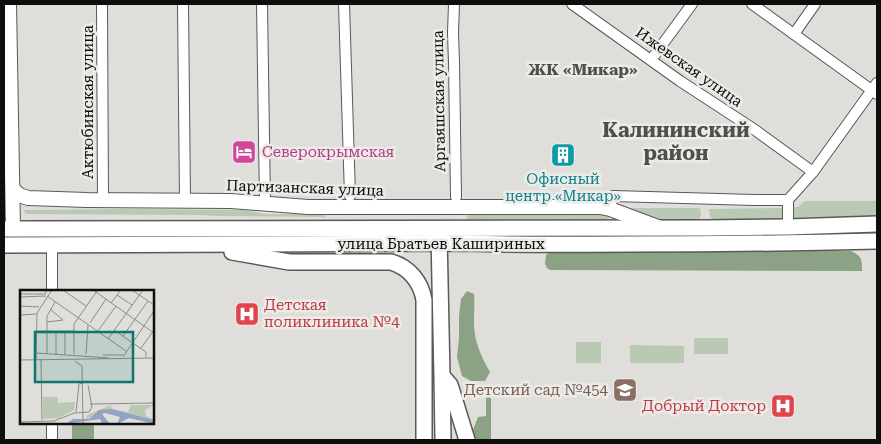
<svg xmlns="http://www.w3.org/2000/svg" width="881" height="444" font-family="'Roboto Serif',serif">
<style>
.green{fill:#b9c9b3}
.forest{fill:#8ca284}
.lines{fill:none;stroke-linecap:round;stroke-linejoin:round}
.street-casing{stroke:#5b5957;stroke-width:12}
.secondary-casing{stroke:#5b5957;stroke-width:16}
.primary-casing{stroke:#5b5957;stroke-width:18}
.street{stroke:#fff;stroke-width:10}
.secondary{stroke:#fff;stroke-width:14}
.primary{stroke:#fff;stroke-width:15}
.labels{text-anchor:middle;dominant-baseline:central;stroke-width:5;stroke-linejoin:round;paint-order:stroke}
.street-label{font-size:15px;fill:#0e0e0d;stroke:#edebe8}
.hotel-label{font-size:15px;fill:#b23c85;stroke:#edebe8;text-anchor:start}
.culture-label{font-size:15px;fill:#0d838f;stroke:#edebe8}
.health-label{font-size:15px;fill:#be3a42;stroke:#edebe8;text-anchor:start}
.education-label{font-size:15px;fill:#785e54;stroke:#edebe8;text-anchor:end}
.neighbourhood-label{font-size:16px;font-weight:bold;fill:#504f4c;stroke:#edebe8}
.district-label{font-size:20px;font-weight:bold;fill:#504f4c;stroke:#edebe8}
.inset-road{fill:none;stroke:#8c8b89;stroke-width:1}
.view{fill:#0f766e;fill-opacity:0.15;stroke:#0f766e;stroke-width:2.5}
.inset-edge{fill:none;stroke:#0e0e0d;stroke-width:2.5}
</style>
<rect width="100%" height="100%" fill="#e0dedb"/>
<g class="green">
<polygon points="805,201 877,201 877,216 793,218 794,207 798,207"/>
<polygon points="622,208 700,208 701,215 699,219 654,219"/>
<polygon points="784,208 784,219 712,219 710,216 709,209"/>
<polygon points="130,209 244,210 265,214 324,214 326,217 218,216 197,215 26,214 23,210"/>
<polygon points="598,211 609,215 609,218 607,219 467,220 467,213"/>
<rect x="694" y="338" width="34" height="16"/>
<rect x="576" y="342" width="25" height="21"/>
<polygon points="630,345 684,346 684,363 630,363"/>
</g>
<g class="forest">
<path d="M851,251C862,256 862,260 862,271L550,270L547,268L545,264L546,255L550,252Z"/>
<path d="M467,291L474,294C475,303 474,310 474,318C473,338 480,355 490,372L485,381H471L462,376L457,357L459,338V316L461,299Z"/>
<polygon points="486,393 490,396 491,399 491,440 473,440 471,435 478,417 486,416"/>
<rect x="72" y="423" width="22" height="17"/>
</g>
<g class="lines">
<defs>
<g id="street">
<polyline points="102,4 103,200"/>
<polyline points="183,4 185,200"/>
<polyline points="262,4 265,203"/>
<polyline points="344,4 350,196"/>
<polyline points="454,4 453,33 454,62 456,197"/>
<polyline points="572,4 680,81 755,130 813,172"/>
<polyline points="752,4 877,94"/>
<polyline points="794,34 815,4"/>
<polyline points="651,60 692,4"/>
<polyline points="610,209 613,196 754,200 788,200"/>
<polyline points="788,227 788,200 813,172 877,83"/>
<polyline points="52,292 52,245"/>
<polyline points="52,423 52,440"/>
</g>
<g id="secondary">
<polyline points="9,4 13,229"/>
<polyline points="13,189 19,195 28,198 87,200 231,201 308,207 600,207 610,209 658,227"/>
</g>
<g id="primary">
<polyline points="4,229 706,228 788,227 877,224"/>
<polyline points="439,234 442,377 443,440"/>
<path d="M4,245L464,243C520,245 575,244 631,244C713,244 795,243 877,241"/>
<path d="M232,252L289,262H391C409,267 421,282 424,300V440"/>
<polyline points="443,377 450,385 451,388 467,440"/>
</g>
</defs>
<use href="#street" class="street-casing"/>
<use href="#secondary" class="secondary-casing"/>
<use href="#primary" class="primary-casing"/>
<use href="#street" class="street"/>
<use href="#secondary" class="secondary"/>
<use href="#primary" class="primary"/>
</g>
<defs>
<symbol id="hotel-square" viewBox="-11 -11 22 22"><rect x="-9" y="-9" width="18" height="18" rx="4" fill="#d1479c" stroke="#edebe8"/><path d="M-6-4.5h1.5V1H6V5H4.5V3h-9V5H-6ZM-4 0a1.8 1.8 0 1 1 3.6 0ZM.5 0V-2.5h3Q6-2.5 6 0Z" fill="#fff"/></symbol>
<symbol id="building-square" viewBox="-11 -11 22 22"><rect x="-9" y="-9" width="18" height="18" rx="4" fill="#0f9aa8" stroke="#edebe8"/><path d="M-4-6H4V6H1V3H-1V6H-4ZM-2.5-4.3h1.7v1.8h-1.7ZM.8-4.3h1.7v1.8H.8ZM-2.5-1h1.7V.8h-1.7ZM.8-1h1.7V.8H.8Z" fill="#fff"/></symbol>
<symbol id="hospital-square" viewBox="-11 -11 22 22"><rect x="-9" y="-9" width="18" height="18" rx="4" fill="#e0444e" stroke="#edebe8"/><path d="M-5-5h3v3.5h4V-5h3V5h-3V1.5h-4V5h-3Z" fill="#fff"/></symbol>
<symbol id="school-square" viewBox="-11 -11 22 22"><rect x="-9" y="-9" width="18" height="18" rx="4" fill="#8d6e63" stroke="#edebe8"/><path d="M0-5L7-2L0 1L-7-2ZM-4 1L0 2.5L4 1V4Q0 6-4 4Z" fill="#fff"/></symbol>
</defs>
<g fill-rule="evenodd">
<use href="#hotel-square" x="230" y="138" width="28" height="28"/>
<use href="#building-square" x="549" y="141" width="28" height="28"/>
<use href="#hospital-square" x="233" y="300" width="28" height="28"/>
<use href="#school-square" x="611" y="376" width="28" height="28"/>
<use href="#hospital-square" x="769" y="392" width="28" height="28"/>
</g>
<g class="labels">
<g class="street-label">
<text transform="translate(689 67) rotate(35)">Ижевская улица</text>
<text transform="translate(439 101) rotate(-91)">Аргаяшская улица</text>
<text transform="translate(88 102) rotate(-90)">Актюбинская улица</text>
<text transform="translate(305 188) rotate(2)">Партизанская улица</text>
<text x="441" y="244">улица Братьев Кашириных</text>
</g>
<g class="hotel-label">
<text x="262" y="152">Северокрымская</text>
</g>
<g class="culture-label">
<text x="563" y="179">Офисный<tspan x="563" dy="17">центр «Микар»</tspan></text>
</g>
<g class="health-label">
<text x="264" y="305">Детская<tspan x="264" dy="17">поликлиника №4</tspan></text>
<text x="766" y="406" text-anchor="end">Добрый Доктор</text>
</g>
<g class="education-label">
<text x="608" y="390">Детский сад №454</text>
</g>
<g class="neighbourhood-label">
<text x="583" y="69">ЖК «Микар»</text>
</g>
<g class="district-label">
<text x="676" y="130">Калининский<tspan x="676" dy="23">район</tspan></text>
</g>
</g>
<g transform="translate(20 290)">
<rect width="134" height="134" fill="#e0dedb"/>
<path d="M23,107H38V113L55,112L54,120L39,128L23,129ZM91,115L92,119L108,122L111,115H134L125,120L126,126L134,130L92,119L79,121L66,130L67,125Z" fill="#b9c9b3"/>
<path d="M92,119L134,130V134L109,128L97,134L100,127L85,123L82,124L90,134H82L80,129L46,134L53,129H69L79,120Z" fill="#93a3c2"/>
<path class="inset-road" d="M43,0L66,16M73,0L134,43M112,0L134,15M0,4H25L27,0M97,5L112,15M27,6L106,61M0,7L26,6M91,13L101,0M0,16L19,17M0,25L16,24M27,32L43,30L30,19M70,33L86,9M94,40L126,62V67M16,41H54M36,41V65M45,41V65M78,41L96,16M103,46L128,11M88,49L123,0M121,58L134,40M17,63L89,68M27,64V26L35,12M54,64V34L77,1M66,64L68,35M83,65H103M103,67L134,21M16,69L17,23L32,0M21,69L22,130M0,70L134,68M55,71L62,76L63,134M70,114L134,113M56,122L59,94L63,93M0,132L34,131L54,123L69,122L72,117L68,95"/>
<path class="view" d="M15,42H113V92H15Z"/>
<rect width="134" height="134" class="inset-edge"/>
</g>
<rect width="881" height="444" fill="none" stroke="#0e0e0d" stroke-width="10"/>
</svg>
